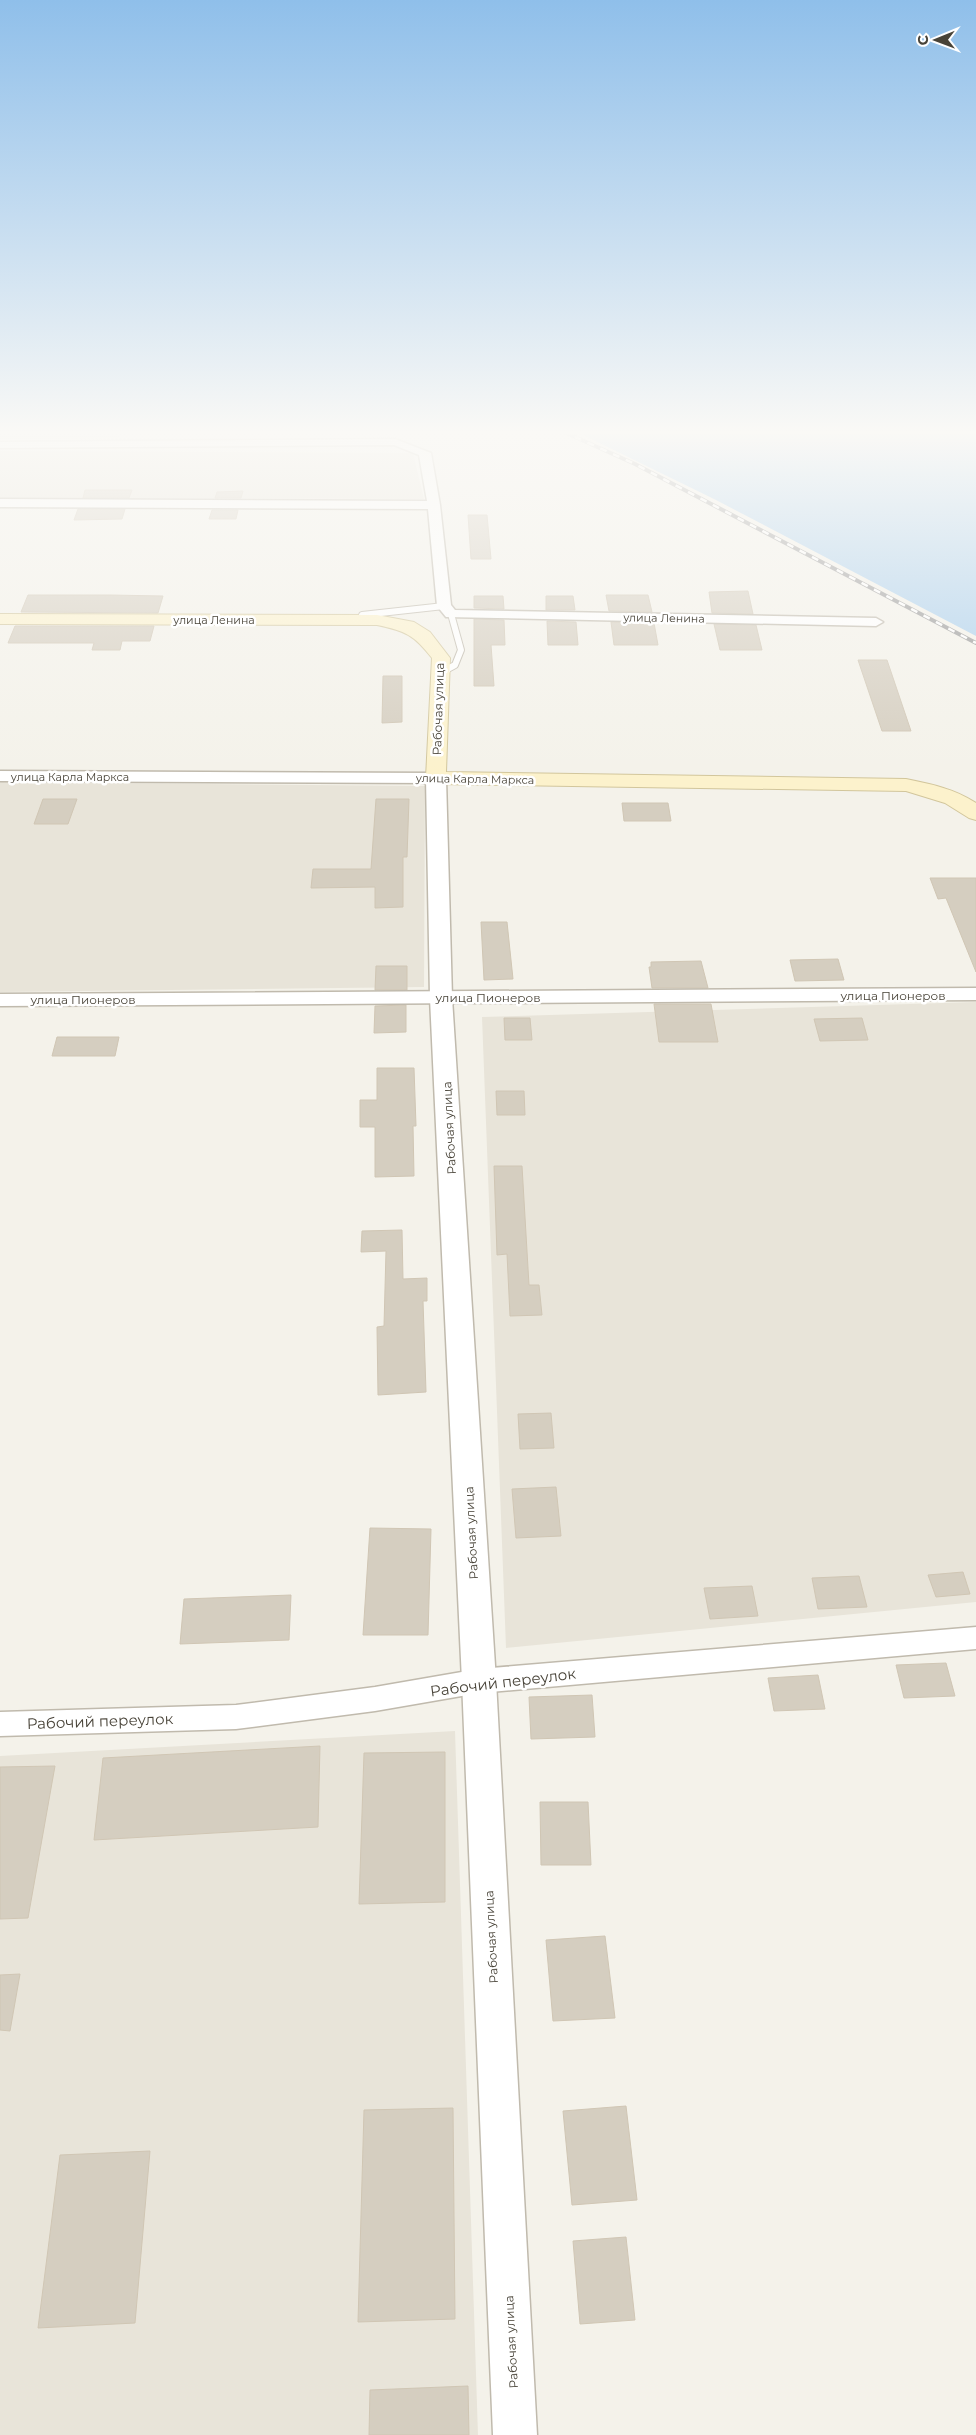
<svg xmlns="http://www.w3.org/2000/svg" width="976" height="2435" font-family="Montserrat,sans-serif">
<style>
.residential{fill:#e8e4d9}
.water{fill:#aacfed}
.building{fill:#d5cec0;stroke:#d0c6b4}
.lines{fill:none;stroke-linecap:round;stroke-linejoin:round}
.service-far1-casing{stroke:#c0baad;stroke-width:8}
.service-casing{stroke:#c0baad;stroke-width:9}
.minor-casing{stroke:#c0baad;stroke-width:3}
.tertiary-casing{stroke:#c0baad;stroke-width:3}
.secondary-casing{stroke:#d2c69c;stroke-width:2}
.service-far1{stroke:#fff;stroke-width:6}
.service{stroke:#fff;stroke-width:8}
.minor{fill:#fff;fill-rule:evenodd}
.tertiary{fill:#fff;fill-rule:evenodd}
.secondary{fill:#fcf2cc;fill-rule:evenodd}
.rail-casing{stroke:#989898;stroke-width:4}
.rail{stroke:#fff;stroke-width:2.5;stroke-dasharray:7;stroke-linecap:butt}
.labels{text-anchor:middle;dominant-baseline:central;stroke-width:5;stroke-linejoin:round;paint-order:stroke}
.far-street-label{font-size:11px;fill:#484338;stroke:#fff}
.street-label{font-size:12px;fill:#484338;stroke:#fff}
.near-street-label{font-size:15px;fill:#484338;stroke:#fff}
</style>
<rect width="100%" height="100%" fill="#f4f2ea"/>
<g class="residential">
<polygon points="0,431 122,431 119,438 0,439"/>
<polygon points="0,451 413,453 424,499 0,498"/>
<polygon points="0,782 425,786 424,987 0,992"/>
<polygon points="976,1002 976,1602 506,1648 482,1017"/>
<polygon points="455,1731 478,2435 0,2435 0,1756"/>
</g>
<polygon class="water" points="575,431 976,431 976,636 716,500"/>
<g class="building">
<polygon points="85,490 132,490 129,498 83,498"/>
<polygon points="243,491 241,498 215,498 217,492"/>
<polygon points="78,509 125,509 122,519 74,520"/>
<polygon points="212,510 238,510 236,519 209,519"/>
<polygon points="468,515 487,515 491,559 471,559"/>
<polygon points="748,591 753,614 712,613 709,592"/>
<polygon points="28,595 110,595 163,596 158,613 21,612"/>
<polygon points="606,595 648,595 652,612 609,611"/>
<polygon points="474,596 503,596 504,609 474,608"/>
<polygon points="546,596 573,596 575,610 546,610"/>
<polygon points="474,619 504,620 505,645 491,645 494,686 474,686"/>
<polygon points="547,621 576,622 578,645 548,645"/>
<polygon points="611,622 654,623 658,645 614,645"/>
<polygon points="714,624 756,625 762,650 720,650"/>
<polygon points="15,626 154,626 150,641 122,641 120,650 92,650 94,643 8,643"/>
<polygon points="858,660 887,660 911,731 882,731"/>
<polygon points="383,676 402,676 402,722 382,723"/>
<polygon points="43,799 77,799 68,824 34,824"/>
<polygon points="376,799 409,799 407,857 403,857 403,907 375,908 375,887 311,888 313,869 371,869"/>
<polygon points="622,803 668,803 671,821 624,821"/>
<polygon points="930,878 976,878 976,972 946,898 938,899"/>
<polygon points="481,922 507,922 513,979 484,980"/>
<polygon points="838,959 844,980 795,981 790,960"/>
<polygon points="701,961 708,988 652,988 649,967 651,967 651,962"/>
<polygon points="376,966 407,966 407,990 375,990"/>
<polygon points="654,1004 711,1004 718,1042 659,1042"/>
<polygon points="406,1005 406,1032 374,1033 375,1006"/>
<polygon points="504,1018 530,1018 532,1040 505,1040"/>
<polygon points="862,1018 868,1040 820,1041 814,1019"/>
<polygon points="57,1037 119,1037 115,1056 52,1056"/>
<polygon points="377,1068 414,1068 416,1126 413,1126 414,1176 375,1177 375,1127 360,1127 360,1100 377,1100"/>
<polygon points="496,1091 524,1091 525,1115 497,1115"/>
<polygon points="494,1166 522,1166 529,1285 539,1285 542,1315 510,1316 507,1254 497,1255"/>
<polygon points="402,1230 403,1279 427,1278 427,1301 423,1301 426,1392 378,1395 377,1327 384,1326 386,1251 361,1252 362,1231"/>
<polygon points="551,1413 554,1448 520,1449 518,1414"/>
<polygon points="556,1487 561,1536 516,1538 512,1489"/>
<polygon points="370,1528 431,1529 428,1635 363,1635"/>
<polygon points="963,1572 970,1594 936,1597 928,1575"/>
<polygon points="859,1576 867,1607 818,1609 812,1578"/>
<polygon points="752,1586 758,1616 710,1619 704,1588"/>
<polygon points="291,1595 289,1640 180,1644 184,1599"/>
<polygon points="946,1663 955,1696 904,1698 896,1665"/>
<polygon points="818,1675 825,1709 774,1711 768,1678"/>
<polygon points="592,1695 595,1737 531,1739 529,1697"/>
<polygon points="320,1746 318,1827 94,1840 103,1758"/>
<polygon points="445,1752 445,1902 359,1904 364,1753"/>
<polygon points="55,1766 28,1918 0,1919 0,1767"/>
<polygon points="540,1802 588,1802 591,1865 541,1865"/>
<polygon points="605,1936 615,2018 553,2021 546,1940"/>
<polygon points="20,1974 10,2031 0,2030 0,1975"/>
<polygon points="626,2106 637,2200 572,2205 563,2111"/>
<polygon points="453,2108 455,2319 358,2322 364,2110"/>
<polygon points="150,2151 135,2323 38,2328 60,2155"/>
<polygon points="626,2237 635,2320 580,2324 573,2241"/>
<polygon points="468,2386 469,2435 369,2435 370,2390"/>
</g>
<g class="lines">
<defs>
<g id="service-far1">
<polyline points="361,620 362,615 444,606"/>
<polyline points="444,671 455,665 461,650 451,614"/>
</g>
<polyline id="service" points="440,673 446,670"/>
<g id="minor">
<polygon points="395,439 431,453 440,505 451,605 455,610 876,618 883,622 876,626 446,617 437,606 428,509 0,507 0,499 427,501 419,455 394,445 0,448 0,442"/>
<polygon points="0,771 436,773 444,778 436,783 0,781"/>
<polygon points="976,988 976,1000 0,1006 0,994"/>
<polygon points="976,1627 976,1649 479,1693 375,1711 236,1729 0,1736 0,1712 236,1705 375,1687 479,1669"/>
</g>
<polygon id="tertiary" points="436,772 443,774 446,778 452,998 496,1681 537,2435 493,2435 462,1681 430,998 426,778 429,774"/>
<path id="secondary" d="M0,614L377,615L414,622L430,632L450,658L446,772L906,779C931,784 955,789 976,803V820L969,818L945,803L906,791L436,784L429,782L426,778L432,658C414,635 406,631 377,625L0,624Z"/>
</defs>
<use href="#service-far1" class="service-far1-casing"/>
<use href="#service" class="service-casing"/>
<use href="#minor" class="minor-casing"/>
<use href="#tertiary" class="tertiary-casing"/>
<use href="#secondary" class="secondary-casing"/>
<use href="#service-far1" class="service-far1"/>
<use href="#service" class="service"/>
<use href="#minor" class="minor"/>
<use href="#tertiary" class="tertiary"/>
<use href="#secondary" class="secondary"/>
<defs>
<polyline id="rail" points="562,431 635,464 976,643"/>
</defs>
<use href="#rail" class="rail-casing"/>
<use href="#rail" class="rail"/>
</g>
<linearGradient id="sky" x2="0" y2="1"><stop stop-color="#8fbfea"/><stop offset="0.56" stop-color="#faf9f6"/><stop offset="1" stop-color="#faf9f6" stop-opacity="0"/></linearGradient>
<rect width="976" height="772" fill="url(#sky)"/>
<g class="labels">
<g class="far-street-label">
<text transform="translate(664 618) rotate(1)">улица Ленина</text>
<text x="214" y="620">улица Ленина</text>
<text x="70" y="777">улица Карла Маркса</text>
<text transform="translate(475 779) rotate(1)">улица Карла Маркса</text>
</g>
<g class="street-label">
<text transform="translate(438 709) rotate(-88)">Рабочая улица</text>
<text x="893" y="995">улица Пионеров</text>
<text x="488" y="997">улица Пионеров</text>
<text x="83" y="999">улица Пионеров</text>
<text transform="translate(449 1128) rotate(-93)">Рабочая улица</text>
<text transform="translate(471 1533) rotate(-93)">Рабочая улица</text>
<text transform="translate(491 1937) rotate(-93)">Рабочая улица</text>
<text transform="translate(511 2342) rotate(-93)">Рабочая улица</text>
</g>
<g class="near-street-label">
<text transform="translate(503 1682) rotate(-7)">Рабочий переулок</text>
<text transform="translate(100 1721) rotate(-2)">Рабочий переулок</text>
</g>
</g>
<g transform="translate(936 40) rotate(269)" stroke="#ffffff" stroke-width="4" paint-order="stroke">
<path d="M0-4L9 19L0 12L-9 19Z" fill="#484338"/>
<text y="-8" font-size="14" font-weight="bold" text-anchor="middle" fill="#484338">С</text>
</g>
</svg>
